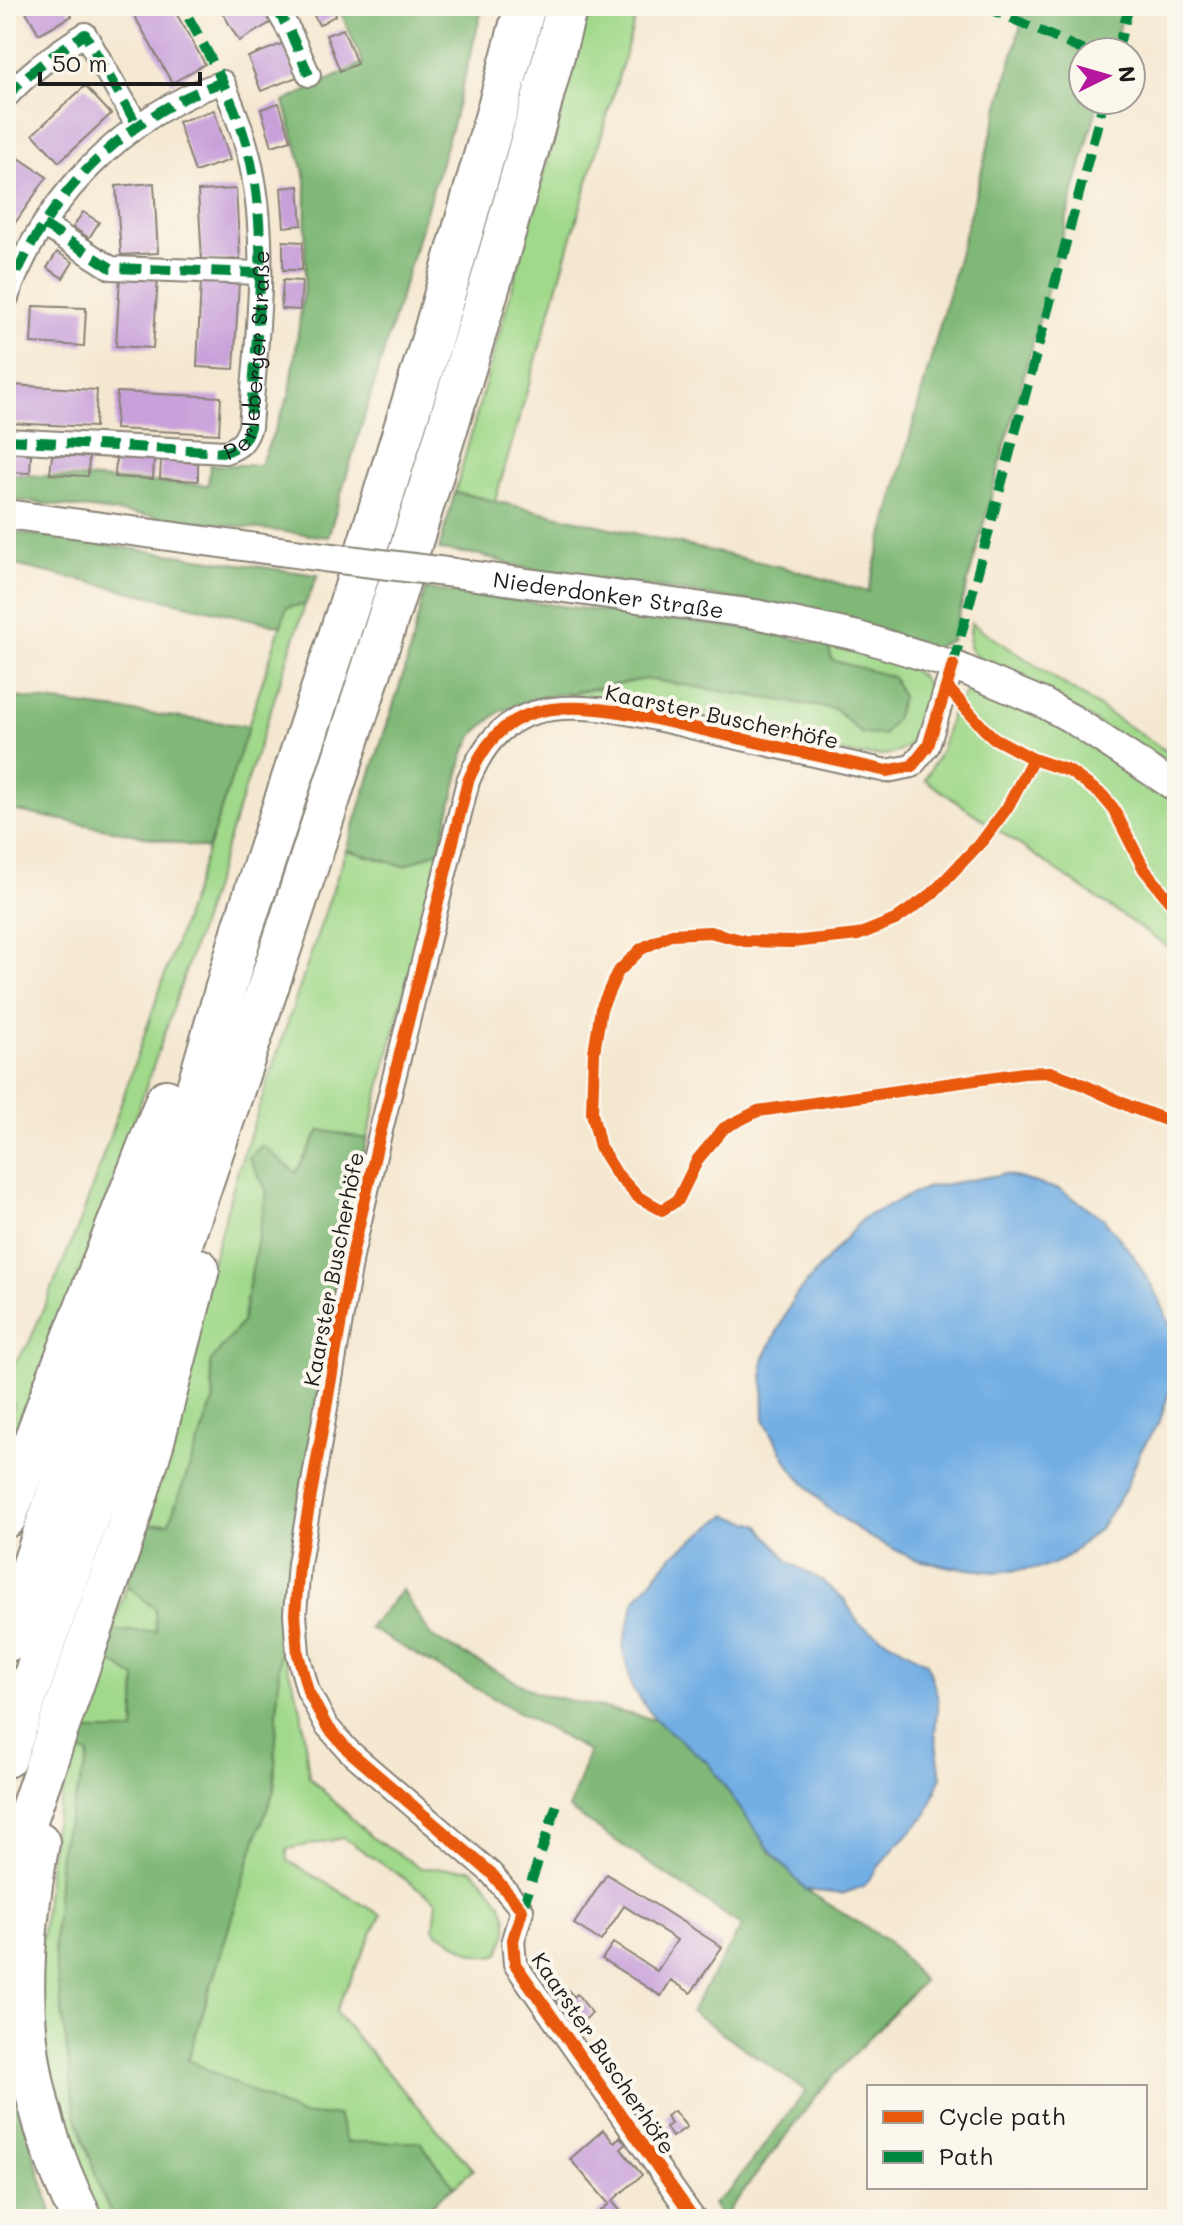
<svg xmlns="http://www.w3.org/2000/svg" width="1183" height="2225" font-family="Mali,sans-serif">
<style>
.green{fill:#a1d98b;stroke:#5e7a54;stroke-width:2}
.forest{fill:#80b977;stroke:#4e6a4a;stroke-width:2}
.water{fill:#72aee4;stroke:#476580;stroke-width:2}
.building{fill:#c8a0da}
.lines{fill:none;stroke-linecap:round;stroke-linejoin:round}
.minor-casing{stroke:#888276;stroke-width:26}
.tertiary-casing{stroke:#888276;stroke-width:32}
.motorway-casing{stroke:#888276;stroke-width:44}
.minor{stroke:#fff;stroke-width:22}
.tertiary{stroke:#fff;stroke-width:28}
.motorway{stroke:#fff;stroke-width:40}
.tertiary-bridge-casing{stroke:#888276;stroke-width:32;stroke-linecap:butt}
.tertiary-bridge{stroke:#fff;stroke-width:28}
.quiet{stroke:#00873e;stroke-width:10;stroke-dasharray:20 10;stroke-linecap:butt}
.cycleway-casing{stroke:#fbf7ec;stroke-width:17}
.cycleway{stroke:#e8590c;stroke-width:12}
.labels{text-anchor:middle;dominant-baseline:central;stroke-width:8;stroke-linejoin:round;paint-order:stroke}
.street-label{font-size:22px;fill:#1c1c1c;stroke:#fbf7ec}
</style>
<rect width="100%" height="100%" fill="#fbf7ec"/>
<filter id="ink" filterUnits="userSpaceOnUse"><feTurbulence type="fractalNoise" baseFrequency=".0125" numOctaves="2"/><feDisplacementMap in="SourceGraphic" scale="16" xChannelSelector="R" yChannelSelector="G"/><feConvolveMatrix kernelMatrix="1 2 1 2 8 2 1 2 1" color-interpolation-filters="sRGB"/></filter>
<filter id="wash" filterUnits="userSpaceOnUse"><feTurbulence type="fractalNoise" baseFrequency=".006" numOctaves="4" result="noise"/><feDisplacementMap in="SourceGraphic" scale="32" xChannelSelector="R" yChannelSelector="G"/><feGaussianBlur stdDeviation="1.8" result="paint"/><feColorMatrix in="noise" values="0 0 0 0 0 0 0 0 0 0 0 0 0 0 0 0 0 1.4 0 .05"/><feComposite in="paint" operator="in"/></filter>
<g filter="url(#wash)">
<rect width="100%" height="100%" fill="#f5e8d1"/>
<g class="green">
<polygon points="591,6 639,6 495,501 455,492"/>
<polygon points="305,605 175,1003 101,1217 6,1464 6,1428 14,1404 6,1400 6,1374 29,1343 81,1220 208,849 287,606"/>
<path d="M971,623L1177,758V777C1127,744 1074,704 1020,678C998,666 985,670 969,648Z"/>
<path d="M828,645C851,651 901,660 918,674C943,694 923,741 898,752C884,757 868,755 854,755L607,699L565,695L646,679L835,709L862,734L832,660Z"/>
<polygon points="983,688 1015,698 1177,801 1177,953 925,780 941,750 953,708 966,692"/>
<polygon points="346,850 404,866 440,850 367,1139 320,1130 296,1173 267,1191 242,1322 210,1363 214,1399 169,1523 146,1525 202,1299 237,1173"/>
<polygon points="127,1585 155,1609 156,1631 112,1631"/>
<path d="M280,1643L301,1709L309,1777L371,1837L421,1868L472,1869C487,1885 510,1905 507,1929C506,1937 502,1946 499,1954C480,1963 456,1943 438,1933L434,1928L437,1901L344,1838L287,1849L288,1861L381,1915L335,2012L473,2170L454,2186L420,2142H346L337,2115H300L188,2061L255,1842L274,1790Z"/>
<polygon points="103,1656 136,1678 134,1731 79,1731"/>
<polygon points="74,1748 90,1754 60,1848 101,2192 114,2219 98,2219 47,2079 37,1982 53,1831"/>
</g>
<g class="forest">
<polygon points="338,6 483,6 453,122 328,537 6,499 6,474 208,485 210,465 260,465 290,393 305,280 306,179 284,102 363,63"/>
<polygon points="1000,6 1125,6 1113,52 1083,52 1083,100 1099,100 952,640 933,648 862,624 802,609 523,568 480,555 439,550 455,492 794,570 868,592 1023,17"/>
<polygon points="6,531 318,575 305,605 287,607 281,626 6,563"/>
<polygon points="425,589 753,630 828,645 832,660 893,677 902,697 895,719 884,735 862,734 835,709 646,679 530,700 499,712 475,733 464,753 440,850 404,866 346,850 406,666"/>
<polygon points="6,696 249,726 208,849 6,809"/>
<polygon points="320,1130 367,1139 343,1248 285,1592 280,1643 274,1790 255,1842 188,2060 300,2115 338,2115 346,2142 420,2142 454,2186 427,2208 436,2219 114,2219 101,2192 75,2111 54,1952 60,1848 89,1755 74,1748 79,1731 134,1731 136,1678 103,1656 112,1631 156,1631 155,1609 127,1585 146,1525 169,1523 214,1399 210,1363 242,1322 267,1191 249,1158 262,1145 296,1173"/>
<polygon points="402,1590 432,1637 537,1693 656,1720 708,1763 772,1853 806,1890 888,1941 923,1981 825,2085 722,2219 713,2204 729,2191 806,2091 691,2011 742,1926 569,1809 589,1752 369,1628"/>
<polygon points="16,2097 54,2219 6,2219 6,2104"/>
</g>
<g class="water">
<polygon points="1004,1174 1061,1190 1103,1218 1133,1255 1159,1298 1175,1338 1170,1389 1160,1420 1140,1452 1125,1490 1100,1528 1063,1560 1042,1568 995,1572 951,1567 914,1559 869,1537 826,1507 790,1467 764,1419 763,1360 795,1296 863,1218 925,1188"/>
<polygon points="726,1515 759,1525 789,1562 821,1580 845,1601 859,1624 927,1663 938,1698 935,1734 941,1778 926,1816 887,1856 864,1886 842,1894 806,1890 772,1853 708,1763 656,1720 632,1688 623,1647 635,1600 672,1556"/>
</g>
<g id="blocks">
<g class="building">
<polygon points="23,6 66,6 72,16 39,34"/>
<polygon points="129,6 172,6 205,64 172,83"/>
<polygon points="228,6 262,6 272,22 239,41 221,10"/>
<polygon points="309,6 330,6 336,15 319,25"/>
<polygon points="343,29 357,64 340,71 326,35"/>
<polygon points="284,43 297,77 261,91 248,57"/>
<polygon points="85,86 111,114 59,162 33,134"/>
<polygon points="279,103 291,140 272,146 261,109"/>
<polygon points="214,110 230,160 195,172 178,122"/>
<polygon points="16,156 47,177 6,236 6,170"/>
<polygon points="154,183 158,253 121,255 116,186"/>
<polygon points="299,186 302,225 284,227 281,188"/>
<polygon points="236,189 240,259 202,261 198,191"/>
<polygon points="83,212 99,222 89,238 73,227"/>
<polygon points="283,241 303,242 302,270 283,270"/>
<polygon points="57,252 73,262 63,278 47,268"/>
<polygon points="120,276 158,278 153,348 116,346"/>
<polygon points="201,280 239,282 234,369 197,367"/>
<polygon points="283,280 302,281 300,310 281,309"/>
<polygon points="33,306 86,308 84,346 31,343"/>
<polygon points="10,385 97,390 95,427 8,423"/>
<polygon points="117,392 221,397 219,434 115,429"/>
<polygon points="6,452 31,454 30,473 6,472"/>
<polygon points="52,455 89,457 88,476 50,474"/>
<polygon points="116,458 154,460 153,479 115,477"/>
<polygon points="161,460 198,463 198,481 160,479"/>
<polygon points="607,1874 722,1947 691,1993 671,1980 661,1996 602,1959 613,1943 657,1971 677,1940 624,1906 601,1941 574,1924"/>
<polygon points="567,1989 574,1997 577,1994 592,2013 578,2026 565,2011 568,2009 558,1998"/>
<polygon points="674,2111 687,2127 672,2137 666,2127 671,2124 666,2116"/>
<polygon points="603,2130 614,2142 620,2137 626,2144 621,2149 642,2175 612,2201 627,2219 591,2219 609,2204 570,2159"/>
</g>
</g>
</g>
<g filter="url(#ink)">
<use href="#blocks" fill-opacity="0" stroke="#888276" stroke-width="2"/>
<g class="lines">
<defs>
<g id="minor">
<polyline points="275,6 290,32 309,75"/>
<path d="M6,97C29,72 56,52 85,34L137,125"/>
<polyline points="44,225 111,268 260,273"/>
<path d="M6,300C42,200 123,116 223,82C235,111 246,139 252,170C269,253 256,343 250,427C245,442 240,447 225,452L6,440"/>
<path d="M694,2219L515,1964L513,1940L522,1910L491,1873L348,1750L326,1725L308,1691L298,1654L295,1614L299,1564L353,1251L379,1138L468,781C481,750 499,723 533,713C587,697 666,722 720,734C775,746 831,759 887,771L912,766L928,746L953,665"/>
</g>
<g id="tertiary">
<polyline points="6,514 324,557"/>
<path id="s1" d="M454,573L755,614L858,636L953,665L1043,703L1072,719L1177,788"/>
</g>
<g id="motorway">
<polyline points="6,1517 53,1389 166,1100"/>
<polyline points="6,1642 196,1091 243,928 354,590 431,342 497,111 525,6"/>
<path d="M6,1757C111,1451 217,1146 317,838C407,563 494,287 567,6"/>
<path d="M39,1842C13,1983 17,2089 82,2219"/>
<polyline points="6,1881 127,1528 154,1441 199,1269"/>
</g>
</defs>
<use href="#minor" class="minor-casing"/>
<use href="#tertiary" class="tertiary-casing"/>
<use href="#motorway" class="motorway-casing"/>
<use href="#minor" class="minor"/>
<use href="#tertiary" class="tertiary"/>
<use href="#motorway" class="motorway"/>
<defs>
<polyline id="tertiary-bridge" points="324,557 454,573"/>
</defs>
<use href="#tertiary-bridge" class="tertiary-bridge-casing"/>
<use href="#tertiary-bridge" class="tertiary-bridge"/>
<g class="quiet">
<polyline points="275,6 290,32 309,75"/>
<polyline points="984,6 1087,52"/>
<polyline points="1117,52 1129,6"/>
<path d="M6,97C29,72 56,52 85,34L137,125"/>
<polyline points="44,225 111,268 260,273"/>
<path d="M6,300C42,200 123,116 223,82"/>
<path id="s2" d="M6,440L225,452C240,447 245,442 250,427C256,333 273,225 243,133C228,88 205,47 182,6"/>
<polyline points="953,665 1104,100"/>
<polyline points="522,1910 559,1798"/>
</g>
<defs>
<g id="cycleway">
<polyline points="947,687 984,729 994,738 1033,759 1069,771 1102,795 1113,808 1144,869 1177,910"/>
<polyline points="1033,759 1007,808 983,840 932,894 895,920 858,935 792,942 745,941 710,932 672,934 641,949 617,973 601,1009 594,1052 592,1113 600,1147 616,1173 638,1197 662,1210 678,1200 698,1159 724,1128 758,1111 1024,1073 1050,1072 1075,1081 1131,1107 1177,1124"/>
<path d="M694,2219L515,1964L513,1940L522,1910L491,1873L348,1750L326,1725L308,1691L298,1654L295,1614L299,1564L353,1251L379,1138L468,781C481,750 499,723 533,713C587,697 666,722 720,734C775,746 831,759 887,771L912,766L928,746L953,665"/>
</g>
</defs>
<use href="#cycleway" class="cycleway-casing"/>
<use href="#cycleway" class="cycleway"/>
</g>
</g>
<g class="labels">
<g class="street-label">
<text stroke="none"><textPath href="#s2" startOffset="326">Perleberger Straße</textPath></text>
<text stroke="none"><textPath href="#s1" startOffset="156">Niederdonker Straße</textPath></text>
<text transform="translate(722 716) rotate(12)">Kaarster Buscherhöfe</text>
<text transform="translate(333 1269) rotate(-79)">Kaarster Buscherhöfe</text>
<text transform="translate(604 2053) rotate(56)">Kaarster Buscherhöfe</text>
</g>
</g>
<rect width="1183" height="2225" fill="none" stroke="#fbf7ec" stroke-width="32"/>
<rect x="867" y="2085" width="280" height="104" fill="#fbf7ec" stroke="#a29f99" stroke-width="2"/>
<rect x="883" y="2111" width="40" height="12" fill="#e8590c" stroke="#a29f99" stroke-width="2"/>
<text x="939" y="2125" font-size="24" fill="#1c1c1c">Cycle path</text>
<rect x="883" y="2151" width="40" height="12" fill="#00873e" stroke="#a29f99" stroke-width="2"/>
<text x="939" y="2165" font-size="24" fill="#1c1c1c">Path</text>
<g transform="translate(1107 76) rotate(85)"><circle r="38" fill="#fbf7ec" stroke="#a29f99" stroke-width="2"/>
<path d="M0-6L14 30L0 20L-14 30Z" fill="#b5179e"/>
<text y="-12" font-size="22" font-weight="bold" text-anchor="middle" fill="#1c1c1c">N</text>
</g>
<path d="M40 72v12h160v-12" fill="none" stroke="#1c1c1c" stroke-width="4"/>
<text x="52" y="72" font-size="24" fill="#1c1c1c" stroke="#fbf7ec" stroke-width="6" paint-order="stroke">50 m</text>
</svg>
